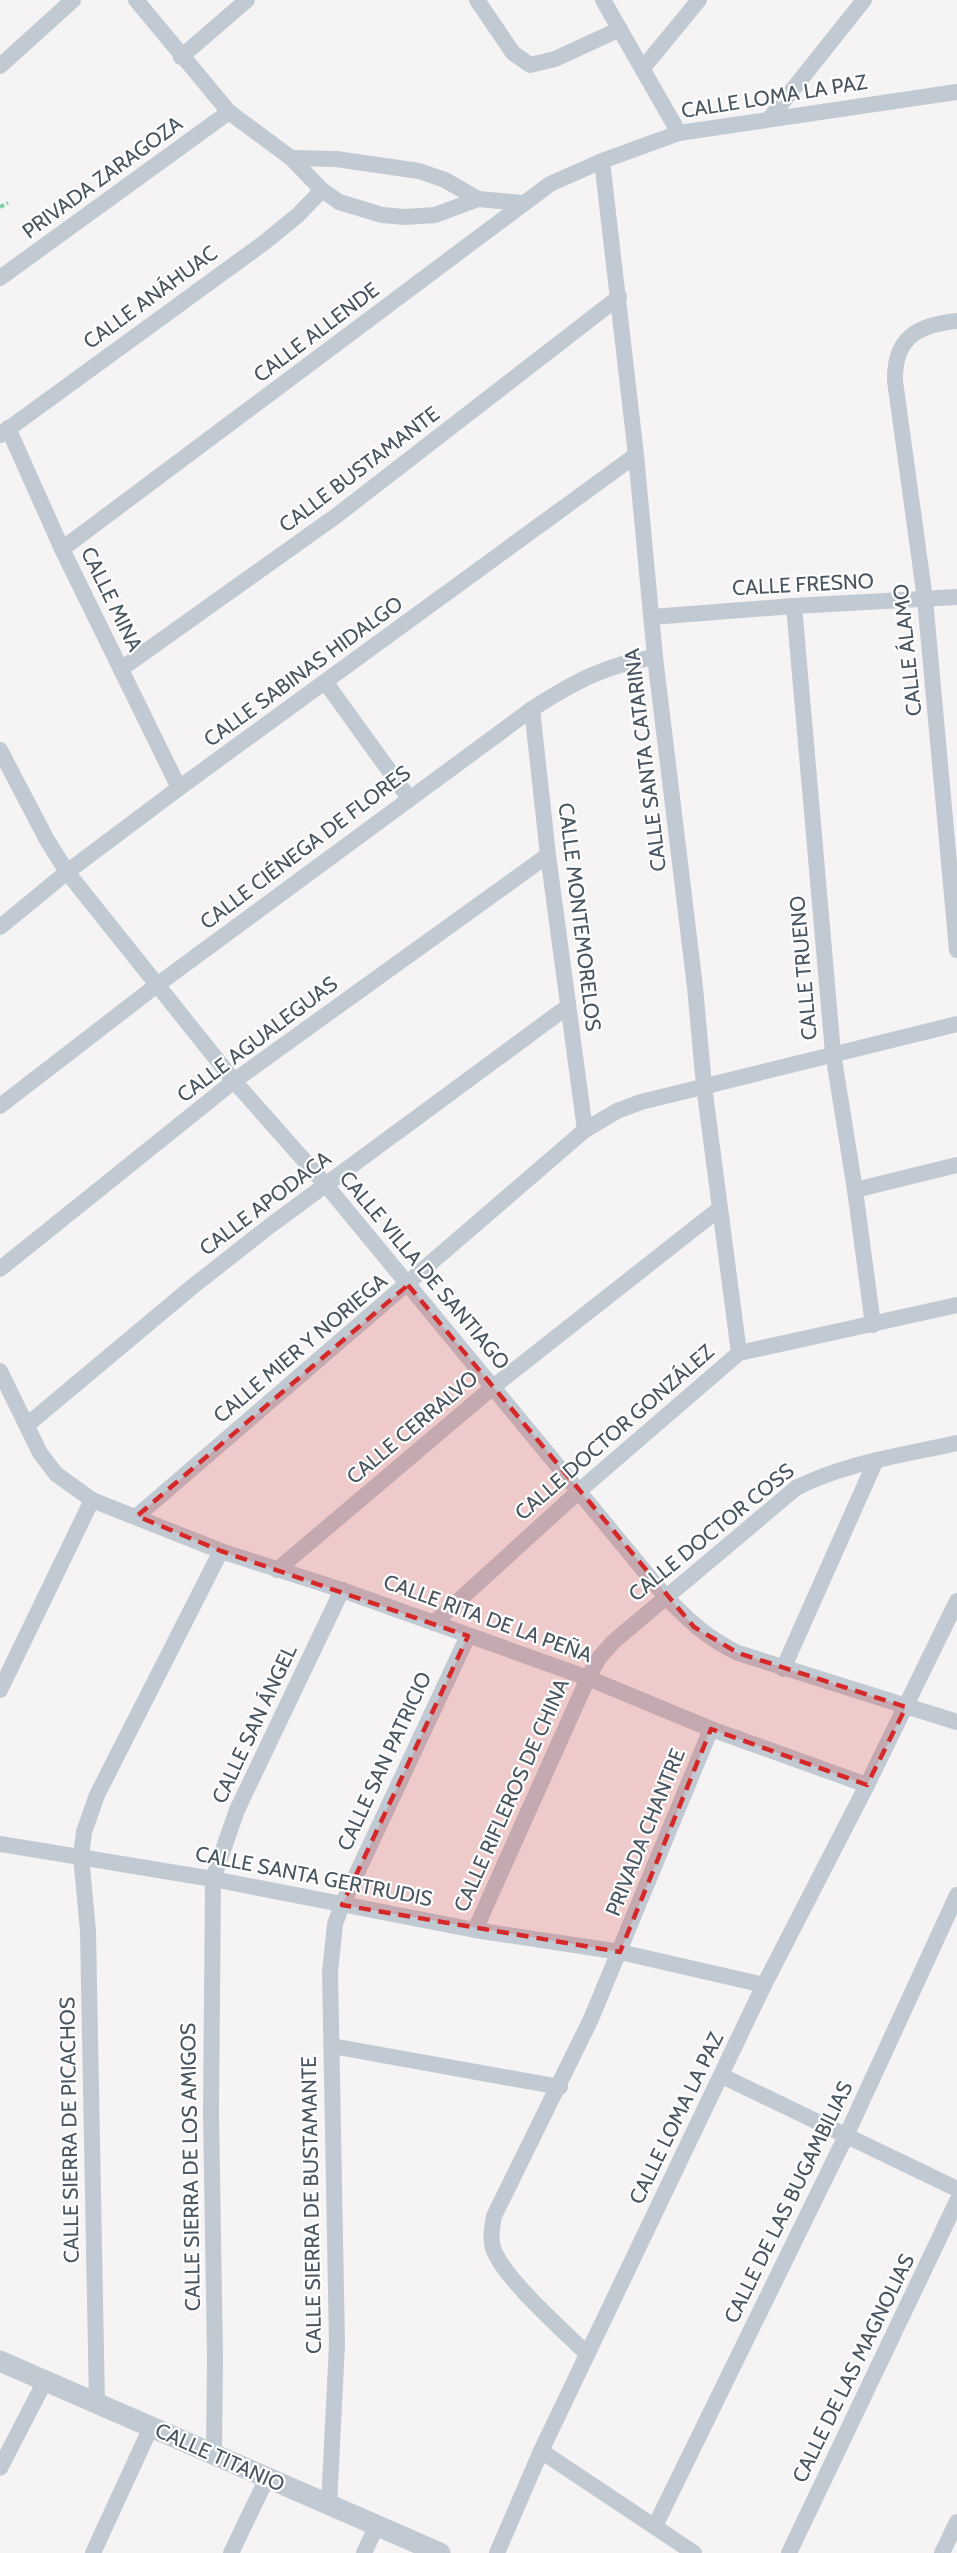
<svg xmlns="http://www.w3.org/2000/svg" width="957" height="2553" font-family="Cabin,sans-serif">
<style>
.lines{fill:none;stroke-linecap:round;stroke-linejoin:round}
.path{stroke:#7ad0a6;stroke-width:4;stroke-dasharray:4.5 3;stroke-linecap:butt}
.minor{stroke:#c1cad2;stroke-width:16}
.tertiary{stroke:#c1cad2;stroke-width:21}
.marked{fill:#d62828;fill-opacity:0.2;stroke:#d62828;stroke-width:4.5;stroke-dasharray:12 8;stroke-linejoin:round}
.labels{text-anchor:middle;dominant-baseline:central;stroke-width:4.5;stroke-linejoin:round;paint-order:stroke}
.street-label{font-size:21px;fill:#4a5661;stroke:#fff}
</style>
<rect width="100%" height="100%" fill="#f5f3f3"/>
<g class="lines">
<polyline class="path" points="0,207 8,203"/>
<g class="minor">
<polyline points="136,0 229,112 291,158 322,190 339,202 382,215 405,217 435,215 478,199"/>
<polyline points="477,0 513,53 530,65 555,59 620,29"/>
<polyline points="603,0 679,133"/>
<polyline points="181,57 247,0"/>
<polyline points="0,66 73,0"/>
<polyline points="643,68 699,0"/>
<polyline points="770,118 864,0"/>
<polyline points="291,158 336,159 419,171 445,180 478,199 523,203"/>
<polyline points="602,161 636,455 655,657 695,987 704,1086 739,1353"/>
<polyline points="0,278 229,112"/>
<path d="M957,321C917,325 894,338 895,381L925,599L957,950"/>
<polyline points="8,428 62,549 179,788"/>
<polyline points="0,435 265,242 298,215 322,190"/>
<polyline points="62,549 550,184 602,161 679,133 957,92"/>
<polyline points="794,606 833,1053 855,1190 873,1325"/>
<polyline points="652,617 794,606 957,597"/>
<polyline points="121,669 336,516 619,297"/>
<polyline points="326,683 409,798"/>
<polyline points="532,709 548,855 585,1130"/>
<path d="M0,750L47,840L67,872L234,1081L326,1185L665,1596C689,1621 707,1638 738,1653L957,1722"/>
<polyline points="0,927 67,872 179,788 636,455"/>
<path d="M0,1106L157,985L532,709C574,682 605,665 655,657"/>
<polyline points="855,1190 957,1165"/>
<polyline points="0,1269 234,1081 548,855"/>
<polyline points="0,1371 40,1453 56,1474 92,1500 221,1551 342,1590 588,1678 711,1729 867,1785"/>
<polyline points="27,1425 192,1287 271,1225 567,1007"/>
<polyline points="137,1516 585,1130 617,1111 641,1102 957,1024"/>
<polyline points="277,1570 493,1387 719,1209"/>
<polyline points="434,1623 579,1491 739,1353 957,1305"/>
<polyline points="783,1669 876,1460"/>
<polyline points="0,1690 92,1500"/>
<polyline points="0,1844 213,1879 475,1930 620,1952 764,1985"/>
<path d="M475,1930L588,1678L599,1658L613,1642L796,1488C845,1463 903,1455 957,1443"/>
<polyline points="332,2046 560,2087"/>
<polyline points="722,2076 957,2189"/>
<path d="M587,2354C562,2329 509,2283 495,2253C489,2240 492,2229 494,2216L591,2019L711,1729"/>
<polyline points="97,2404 88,1931 81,1856 84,1832 97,1795 221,1551"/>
<polyline points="541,2451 694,2553"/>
<polyline points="214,2454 215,2357 211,2113 213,1879 237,1810 342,1590"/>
<polyline points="0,2468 45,2381"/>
<polyline points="329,2505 337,2344 330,1972 335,1924 342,1905 468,1636"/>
<polyline points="655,2526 846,2136 957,1895"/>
<polyline points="93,2553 151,2427"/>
<polyline points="231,2553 267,2478"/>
<polyline points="364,2553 377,2525"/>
<polyline points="497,2553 541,2451 764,1985 867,1785 957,1601"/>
<polyline points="789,2553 957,2201"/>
<polyline points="942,2553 957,2522"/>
</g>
<polyline class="tertiary" points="0,2361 440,2553"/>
</g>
<path class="marked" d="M408,1285L694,1627L738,1653L906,1707L867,1785L711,1729L620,1952L342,1905L468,1636L221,1551L137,1516Z"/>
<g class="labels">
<g class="street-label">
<text transform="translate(774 96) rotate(-9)">CALLE LOMA LA PAZ</text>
<text transform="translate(102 177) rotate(-36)">PRIVADA ZARAGOZA</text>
<text transform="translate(150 297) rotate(-36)">CALLE ANÁHUAC</text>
<text transform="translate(316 332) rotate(-37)">CALLE ALLENDE</text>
<text transform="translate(359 469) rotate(-37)">CALLE BUSTAMANTE</text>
<text transform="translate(803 584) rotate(-3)">CALLE FRESNO</text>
<text transform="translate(112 599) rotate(64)">CALLE MINA</text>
<text transform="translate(907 650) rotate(-96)">CALLE ÁLAMO</text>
<text transform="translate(303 671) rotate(-36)">CALLE SABINAS HIDALGO</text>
<text transform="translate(645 760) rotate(-97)">CALLE SANTA CATARINA</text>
<text transform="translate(305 847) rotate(-37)">CALLE CIÉNEGA DE FLORES</text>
<text transform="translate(580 917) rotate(83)">CALLE MONTEMORELOS</text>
<text transform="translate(803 968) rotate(-95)">CALLE TRUENO</text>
<text transform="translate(257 1039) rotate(-37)">CALLE AGUALEGUAS</text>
<text transform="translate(265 1203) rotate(-37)">CALLE APODACA</text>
<text transform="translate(425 1270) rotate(50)">CALLE VILLA DE SANTIAGO</text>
<text transform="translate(300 1348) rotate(-40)">CALLE MIER Y NORIEGA</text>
<text transform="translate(412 1427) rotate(-40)">CALLE CERRALVO</text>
<text transform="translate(614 1432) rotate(-41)">CALLE DOCTOR GONZÁLEZ</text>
<text transform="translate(711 1532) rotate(-39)">CALLE DOCTOR COSS</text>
<text transform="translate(488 1618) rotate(20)">CALLE RITA DE LA PEÑA</text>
<text transform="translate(254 1724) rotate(-65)">CALLE SAN ÁNGEL</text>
<text transform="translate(384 1761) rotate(-65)">CALLE SAN PATRICIO</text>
<text transform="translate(511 1795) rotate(-66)">CALLE RIFLEROS DE CHINA</text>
<text transform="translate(645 1832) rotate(-68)">PRIVADA CHANTRE</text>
<text transform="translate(314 1876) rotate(11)">CALLE SANTA GERTRUDIS</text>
<text transform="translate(676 2118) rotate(-64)">CALLE LOMA LA PAZ</text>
<text transform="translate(69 2130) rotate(-91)">CALLE SIERRA DE PICACHOS</text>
<text transform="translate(190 2167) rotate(-91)">CALLE SIERRA DE LOS AMIGOS</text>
<text transform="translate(788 2202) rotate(-64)">CALLE DE LAS BUGAMBILIAS</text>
<text transform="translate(311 2205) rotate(-91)">CALLE SIERRA DE BUSTAMANTE</text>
<text transform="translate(853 2368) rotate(-64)">CALLE DE LAS MAGNOLIAS</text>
<text transform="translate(220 2457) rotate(24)">CALLE TITANIO</text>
</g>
</g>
</svg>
